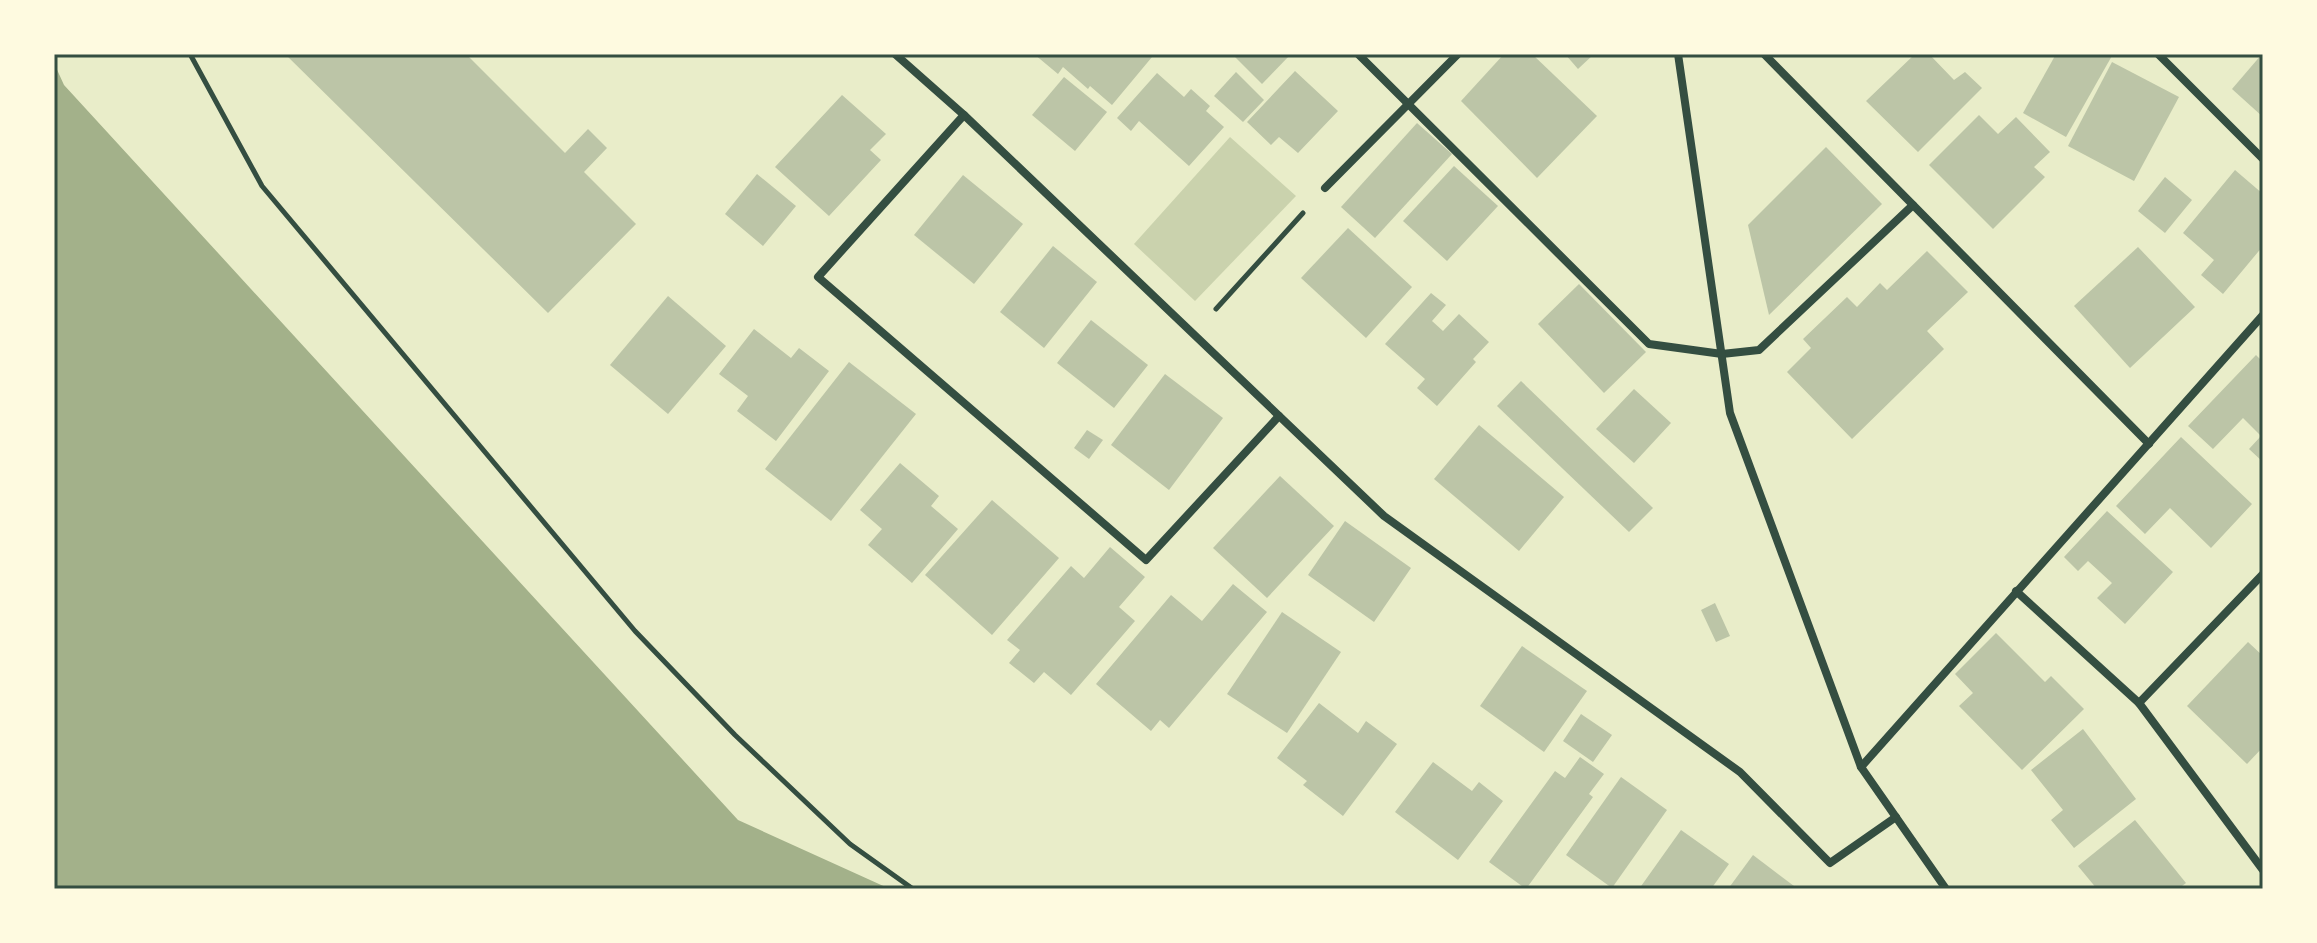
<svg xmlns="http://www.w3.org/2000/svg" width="2317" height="943" font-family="'Fira Sans Condensed',sans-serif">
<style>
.green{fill:#cad2ad}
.water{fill:#a3b18a}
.building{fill:#bcc5a7}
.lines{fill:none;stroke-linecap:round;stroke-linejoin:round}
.path{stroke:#344e41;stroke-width:5}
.minor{stroke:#344e41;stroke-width:8}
.neatline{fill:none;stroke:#344e41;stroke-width:3}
</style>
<rect width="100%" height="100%" fill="#e9edc9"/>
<polygon class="green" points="1230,137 1296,196 1195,301 1134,244"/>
<polygon class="water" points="54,63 64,85 738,820 890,889 54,889"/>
<g class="building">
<polygon points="285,54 466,54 565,153 588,129 607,148 584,172 636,224 548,313"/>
<polygon points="1034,54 1149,54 1152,57 1112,105 1090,86 1088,89 1063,67 1058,74"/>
<polygon points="1232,54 1291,54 1262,84"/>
<polygon points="1504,54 1532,54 1597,116 1537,178 1461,101"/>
<polygon points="1565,54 1594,54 1578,69"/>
<polygon points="1915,54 1929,54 1954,80 1965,72 1982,88 1918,152 1866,101"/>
<polygon points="2056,54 2113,54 2066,137 2023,113"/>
<polygon points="2262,54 2263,54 2263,117 2232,89"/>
<polygon points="2112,62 2179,97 2134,181 2068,146"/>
<polygon points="1295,71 1338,111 1298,153 1279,137 1271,145 1247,122"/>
<polygon points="1236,72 1264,100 1243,122 1214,96"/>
<polygon points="1157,73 1184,97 1191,89 1210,106 1206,111 1224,127 1189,166 1139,121 1131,131 1117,118"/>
<polygon points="1064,77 1107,112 1075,151 1032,115"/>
<polygon points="842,95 886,134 870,150 881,160 829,216 775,167"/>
<polygon points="1979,115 1998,134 2016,117 2050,152 2034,167 2045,177 1993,229 1929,165"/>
<polygon points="1417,123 1452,154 1375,238 1341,207"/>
<polygon points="1826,147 1882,204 1769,315 1748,225"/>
<polygon points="1454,166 1498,206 1447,261 1403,221"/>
<polygon points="2235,170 2263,194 2263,246 2223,294 2201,275 2214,260 2183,233"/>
<polygon points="757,174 796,206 763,246 725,214"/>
<polygon points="963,175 1023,224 974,284 914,235"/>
<polygon points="2165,177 2192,200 2165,233 2138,211"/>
<polygon points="1348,228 1412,287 1366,338 1301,278"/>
<polygon points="1053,246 1097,282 1044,348 1000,312"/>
<polygon points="2138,247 2195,307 2130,368 2074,306"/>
<polygon points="1927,251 1968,292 1927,331 1944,349 1852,439 1787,372 1811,348 1803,339 1847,297 1857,307 1880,283 1887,290"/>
<polygon points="1579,284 1646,352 1604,393 1538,324"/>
<polygon points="1431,293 1446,305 1432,321 1443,331 1459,314 1489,342 1473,359 1476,362 1437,406 1417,388 1425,379 1385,344"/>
<polygon points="668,296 726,346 668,414 610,365"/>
<polygon points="1091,320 1148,365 1114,408 1057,363"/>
<polygon points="754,329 791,358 799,348 829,371 776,441 737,411 748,396 719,374"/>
<polygon points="2256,355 2263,362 2263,462 2249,449 2261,436 2243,418 2213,449 2188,426"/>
<polygon points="849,362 916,414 831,521 765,469"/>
<polygon points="1165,374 1223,418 1169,490 1111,445"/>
<polygon points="1521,381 1653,508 1629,532 1497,406"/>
<polygon points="1634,389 1671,423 1634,463 1596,429"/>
<polygon points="1479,425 1564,497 1519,551 1434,479"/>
<polygon points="1087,430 1103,440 1089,459 1074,448"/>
<polygon points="2181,437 2252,504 2211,548 2170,508 2145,534 2116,506"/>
<polygon points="900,463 939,496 931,506 958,529 912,583 868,545 882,529 860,510"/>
<polygon points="1280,476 1334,526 1267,598 1213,548"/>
<polygon points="992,500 1059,558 992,635 925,575"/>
<polygon points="2107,511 2173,572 2125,624 2097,598 2112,583 2088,561 2078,571 2064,557"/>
<polygon points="1345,521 1411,568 1374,622 1308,575"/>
<polygon points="1110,547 1145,577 1119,607 1135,621 1071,695 1044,672 1034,683 1009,663 1020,650 1007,640 1071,566 1084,578"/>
<polygon points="1233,584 1267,612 1169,728 1160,720 1151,731 1096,684 1171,595 1202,621"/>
<polygon points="1715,603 1730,636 1716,642 1701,610"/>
<polygon points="1282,612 1341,652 1287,733 1227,694"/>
<polygon points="1996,633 2045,682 2051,676 2084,709 2022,770 1959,706 1973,693 1955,674"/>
<polygon points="2248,642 2263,656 2263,747 2247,764 2187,706"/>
<polygon points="1522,646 1587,691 1544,752 1480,706"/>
<polygon points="1319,703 1358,733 1366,721 1397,744 1343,816 1303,785 1307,781 1277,758"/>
<polygon points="1581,714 1612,735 1593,762 1563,741"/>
<polygon points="2083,729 2136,799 2074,848 2051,820 2063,810 2031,770"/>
<polygon points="1580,757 1604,774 1589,794 1593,797 1526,889 1489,862 1555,771 1565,778"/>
<polygon points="1433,762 1472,791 1479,782 1503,801 1458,860 1395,812"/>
<polygon points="1621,777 1667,810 1612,888 1566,855"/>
<polygon points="2135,820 2186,883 2178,889 2097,889 2078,866"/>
<polygon points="1681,830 1729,864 1711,889 1639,889"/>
<polygon points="1753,855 1798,889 1728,889"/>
</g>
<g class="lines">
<g class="path">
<polyline points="190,54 262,186 635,631 735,735 850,844 913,889"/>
<polyline points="1216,309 1303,213"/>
</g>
<g class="minor">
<polyline points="895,54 964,115 1384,516 1740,772 1830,863 1896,817"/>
<polyline points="1358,54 1649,344 1722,354 1759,350 1913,205"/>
<polyline points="1678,54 1730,413 1861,767 1946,889"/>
<polyline points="1764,54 2149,444"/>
<polyline points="2158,54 2263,159"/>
<polyline points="964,115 818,277 1146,560 1279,416"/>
<polyline points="1325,188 1458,54"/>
<polyline points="2016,591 2139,703 2263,870"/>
<polyline points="2139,703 2263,574"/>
<polyline points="1861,767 2263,315"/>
</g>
</g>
<rect width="2317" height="943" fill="none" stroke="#fefae0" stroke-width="112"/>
<rect x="56" y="56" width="2205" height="831" class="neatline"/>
</svg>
